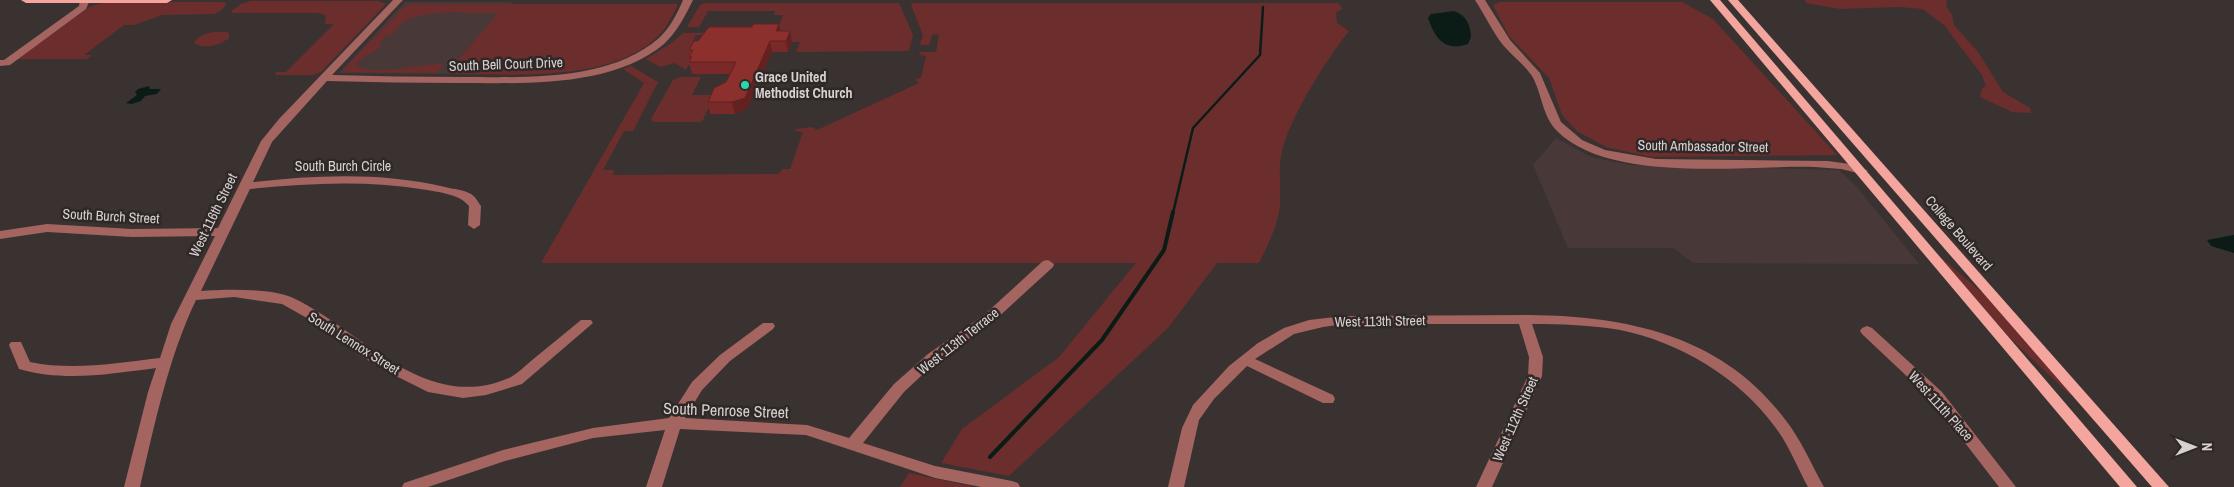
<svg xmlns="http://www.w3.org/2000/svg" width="2234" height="487" font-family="'Archivo Narrow',sans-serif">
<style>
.built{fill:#483938}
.green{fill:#6b2e2c}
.water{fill:#0b1c17}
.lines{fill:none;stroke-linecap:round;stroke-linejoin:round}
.stream-far1{stroke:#0b1c17;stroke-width:2.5}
.stream{stroke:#0b1c17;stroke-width:4}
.minor{fill:#a46460;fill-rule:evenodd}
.major{fill:#f3a59e;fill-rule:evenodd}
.wall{fill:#782928}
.shaded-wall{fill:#622220}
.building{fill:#8c302e;stroke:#622220}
.poi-dot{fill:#2bd5ac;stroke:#2f2827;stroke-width:2}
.labels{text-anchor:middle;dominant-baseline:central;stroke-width:5;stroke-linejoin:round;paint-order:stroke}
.street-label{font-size:14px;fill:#d7d1d1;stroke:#2f2827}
.poi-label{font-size:14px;font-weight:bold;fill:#d7d1d1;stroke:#2f2827;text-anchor:start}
.near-street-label{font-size:16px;fill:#d7d1d1;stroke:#2f2827}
</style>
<rect width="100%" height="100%" fill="#3a3231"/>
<g class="built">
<polygon points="405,2 512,2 452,74 339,73"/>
<polygon points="1556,138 1591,157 1630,165 1839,170 1857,187 1919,264 1693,263 1673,248 1568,248 1533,165"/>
</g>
<g class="green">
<polygon points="1805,0 1947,0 1946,6 1952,15 1954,25 1978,52 2003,92 2030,108 2031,113 2012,112 1980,97 1982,89 1986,86 1982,75 1944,25 1923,9 1899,7 1840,9 1806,3"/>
<polygon points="251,1 378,1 386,4 321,72 313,75 276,75 275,72 286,72 334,24 325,24 326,16 319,13 233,13 231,11 241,4"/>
<polygon points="105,2 223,2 227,4 219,12 214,14 162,15 134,25 124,25 84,55 93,55 86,59 17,59 89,7"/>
<polygon points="1500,2 1682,2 1713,19 1837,155 1651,157 1606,147 1577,131 1562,115 1549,78 1509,36 1493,5"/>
<polygon points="704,3 899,3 913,35 909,51 796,52 800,42 778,42 778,28 783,15 774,15 775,11 708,11 699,27 687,27 700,5"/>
<path d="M913,3H1338L1343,9L1336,12L1337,23L1349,31C1328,57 1289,119 1282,151C1278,168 1281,188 1280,205C1278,225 1268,245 1259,263H1217L1168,328L1009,476L941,463L962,429L1059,357L1136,263H541L644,83L623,69L631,66L658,82L633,131H624L603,170H614L613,175L779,174L782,169H790L803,132L795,131L796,129L812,127L817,130L919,83L915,79L921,78L926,56L919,55L920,52H936L939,34L932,35L929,45H920L923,35L911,5Z"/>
<path d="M412,4H676L678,5C672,15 668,26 660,34C616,83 511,74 451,74L448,72L498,13H469L463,15L465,12C444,12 416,13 402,23C398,26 395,31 391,35H387L378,46H381C374,54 363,55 357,64V66C375,76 421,64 442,64L443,65L437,73L345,72L343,70L404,7Z"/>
<path d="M226,32L229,33V38C220,45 204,50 194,43C199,33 215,31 226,32Z"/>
<polygon points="758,32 696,35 692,43 706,43 694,65 688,65 686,70 675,63 660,67 646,59 673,42 683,33"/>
<polygon points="681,77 701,77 692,95 723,95 713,99 703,120 700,122 653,122 651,119 673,80"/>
<polygon points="1936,253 1987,297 2072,395 2070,395 2009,337"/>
<polygon points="909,473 974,487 900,487"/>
</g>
<g class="water">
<path d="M1454,11C1467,16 1470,24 1471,37L1468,44C1444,52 1435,38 1428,18L1431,14Z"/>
<polygon points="149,86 150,89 161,89 157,94 145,96 141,101 132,104 126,103 137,95 135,92 138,89"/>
<polygon points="2234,235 2234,253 2211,246 2207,240"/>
</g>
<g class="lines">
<polyline class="stream-far1" points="1173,213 1193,128 1260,55 1263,7"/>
<polyline class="stream" points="990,457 1102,340 1164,250 1173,212"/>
<g class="minor">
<polygon points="80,0 90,0 86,9 10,65 0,66 0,60 4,60 79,6"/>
<path d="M393,0H403L332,75C375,76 418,77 462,77C523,77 609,82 659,38C670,28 677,14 683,0H693C685,16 677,32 664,44C611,88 524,83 459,83C415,83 371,82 327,81L272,142L253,182C317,175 382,172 445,187C453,189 465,190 471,194C475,196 478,202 481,206L480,225L474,229L468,225L469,206C459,194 442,193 427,190C368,180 309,183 250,189L201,291C224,289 269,288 291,297C361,329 425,416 511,377C518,373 525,366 531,361C548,347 565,333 581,320H591L593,323L522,384L486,395L463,398L428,392L390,373L359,355L321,326L282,304L234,297L196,300C168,359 155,423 140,487H124L148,392L156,368C110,374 64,382 19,369L9,345L11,342H21L30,362C73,371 116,363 160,358L171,324L215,236L132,237L47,232L0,239V231L47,224L132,229L218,228L261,141L279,119Z"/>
<path d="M1475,0H1485L1510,40L1540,73L1561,122L1582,140L1605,150L1656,159L1828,161L1857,165L1868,171L1862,174L1841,169L1815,167C1744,165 1610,184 1557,131C1542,116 1542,93 1532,76C1524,64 1512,56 1503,45C1492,31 1485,15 1475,0Z"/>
<polygon points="1048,260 1054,264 1053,267 994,321 938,360 904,392 863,443 935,466 1012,481 1018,483 1020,487 981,487 935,478 806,435 680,429 662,487 646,487 665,430 593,438 505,461 428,487 402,487 404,483 503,450 593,428 669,418 692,382 720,355 763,323 773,323 775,326 773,329 730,361 702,390 685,418 807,425 849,438 894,384 928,354 984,315 1043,261"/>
<path d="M1530,315C1628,316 1722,336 1784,418C1801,439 1811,464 1824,487H1808C1797,467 1789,445 1775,427C1739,377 1679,342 1620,330C1591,325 1561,324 1532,324L1543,357L1542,376L1492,487H1476L1528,376L1529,357L1519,324H1344L1323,327L1294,334L1255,359L1333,395L1335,399L1333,403H1323L1247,366L1214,399L1199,420L1184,487H1168L1182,428L1193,405L1229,366L1258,343L1284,328L1309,320L1344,316Z"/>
<polygon points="1867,326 1872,328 1942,392 2016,487 1999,487 1932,400 1862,334 1860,331 1862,328"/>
</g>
<g class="major">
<polygon points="21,0 172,0 167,3 26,3"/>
<polygon points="1710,0 1720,0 2137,487 2120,487"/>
<polygon points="1728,0 1738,0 2169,487 2152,487"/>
</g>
</g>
<polygon class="wall" points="779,24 780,31 792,42 788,52 772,52 747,109 735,114 710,114 708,102 726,82 731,74 692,74 689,62 690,61 689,57 690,56 689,50 698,41 752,27"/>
<g class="shaded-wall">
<polygon points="779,24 781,35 778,42 776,31"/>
<polygon points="790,31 792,42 788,52 786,41"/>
<polygon points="770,41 772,52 747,109 735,114 732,102"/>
</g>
<polygon class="building" points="753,24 779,24 776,31 790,31 786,41 770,41 745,98 732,102 708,102 714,88 726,82 736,62 689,62 692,57 689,57 693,50 689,50 694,41 698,41 709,27 752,27"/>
<circle class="poi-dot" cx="745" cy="85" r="5"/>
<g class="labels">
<g class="street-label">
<text transform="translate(506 64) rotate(-2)">South Bell Court Drive</text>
<text transform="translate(1703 146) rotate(1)">South Ambassador Street</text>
<text x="343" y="166">South Burch Circle</text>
<text transform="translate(213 215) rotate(-64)">West 116th Street</text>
<text transform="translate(111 216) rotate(3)">South Burch Street</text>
<text transform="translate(1959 233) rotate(49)">College Boulevard</text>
<text transform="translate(1380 321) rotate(-1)">West 113th Street</text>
<text transform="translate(958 341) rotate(-38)">West 113th Terrace</text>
<text transform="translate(354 343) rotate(32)">South Lennox Street</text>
<text transform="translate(1941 406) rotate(48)">West 111th Place</text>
<text transform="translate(1515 419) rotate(-66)">West 112th Street</text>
</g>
<g class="poi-label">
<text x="755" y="77">Grace United<tspan x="755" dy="16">Methodist Church</tspan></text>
</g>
<g class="near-street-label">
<text transform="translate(726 410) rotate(2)">South Penrose Street</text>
</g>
</g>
<g transform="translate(2194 447) rotate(90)" stroke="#2f2827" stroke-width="4" paint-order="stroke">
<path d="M0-4L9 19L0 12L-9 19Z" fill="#d7d1d1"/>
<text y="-8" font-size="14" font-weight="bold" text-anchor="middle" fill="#d7d1d1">N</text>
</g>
</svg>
